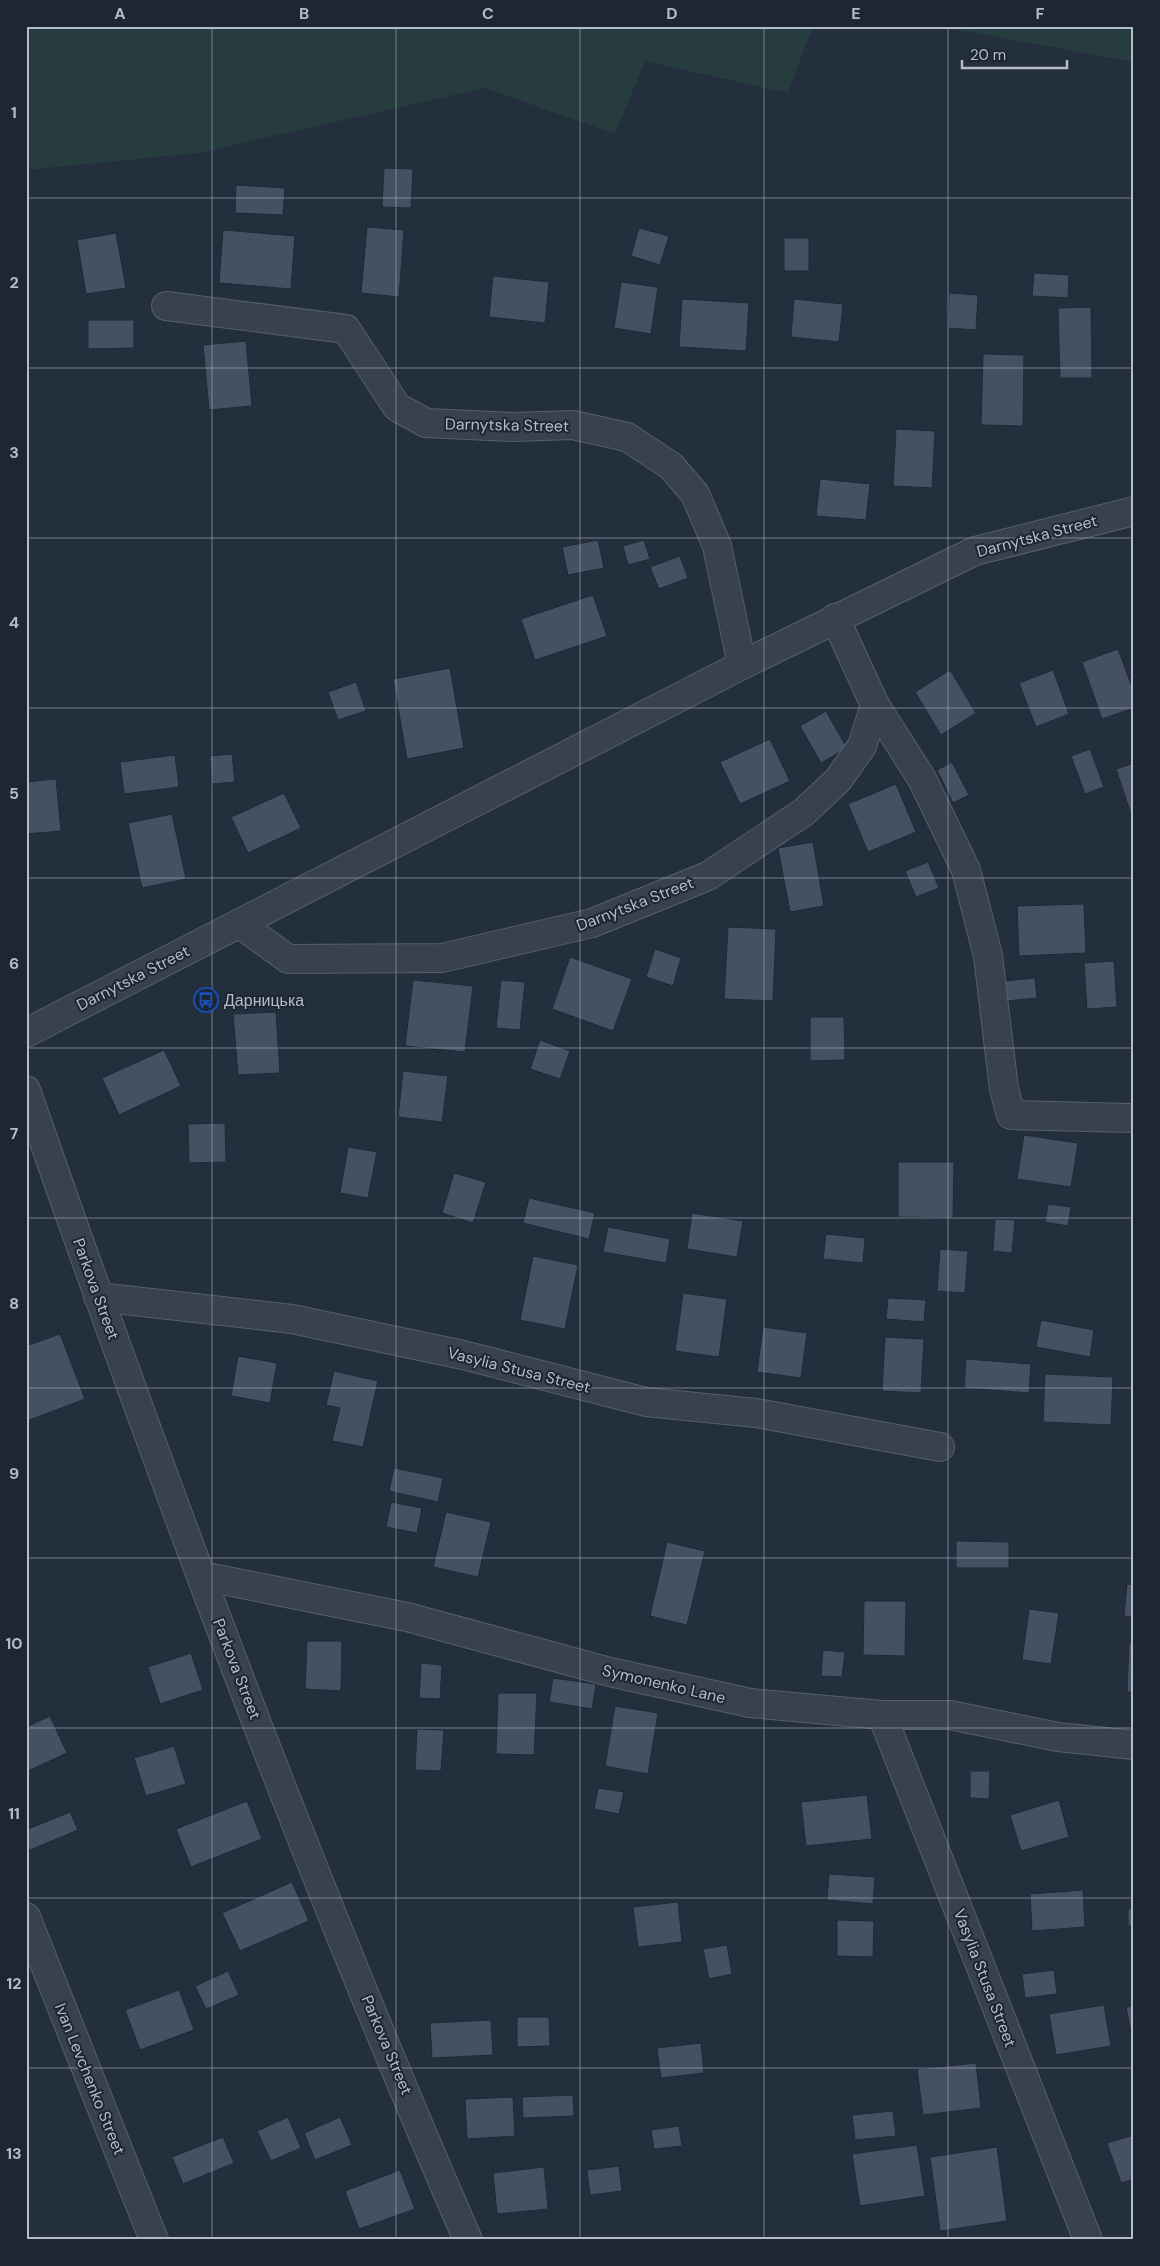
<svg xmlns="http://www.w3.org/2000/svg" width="1160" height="2266" font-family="'DM Sans',sans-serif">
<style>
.green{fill:#263c3f}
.building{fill:#455162;stroke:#1f2835}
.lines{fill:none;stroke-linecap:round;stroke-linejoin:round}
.minor-casing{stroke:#565f6c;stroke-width:30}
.minor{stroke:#38414e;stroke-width:28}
.grid{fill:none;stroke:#b4bcc9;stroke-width:1;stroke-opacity:0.55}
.labels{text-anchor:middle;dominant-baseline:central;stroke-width:4;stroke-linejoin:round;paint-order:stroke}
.street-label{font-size:16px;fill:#b4bcc9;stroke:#1d2633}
.poi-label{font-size:16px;fill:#b4bcc9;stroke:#1d2633;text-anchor:start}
.neatline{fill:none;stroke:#b4bcc9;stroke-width:2}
.grid-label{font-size:16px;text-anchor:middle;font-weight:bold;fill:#b4bcc9}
</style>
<rect width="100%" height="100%" fill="#242f3e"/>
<g class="green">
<polygon points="26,26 813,26 788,93 645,61 615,134 485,88 198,153 26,170"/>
<polygon points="937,26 1134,26 1134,62"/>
</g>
<g class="building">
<polygon points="384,168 413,169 411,208 382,207"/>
<polygon points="236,185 285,188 283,215 235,213"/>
<polygon points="367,227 404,230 399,297 361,293"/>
<polygon points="639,228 669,236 660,265 631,256"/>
<polygon points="223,230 295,236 291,289 219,283"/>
<polygon points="116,233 126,288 86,294 77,240"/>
<rect x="784" y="238" width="25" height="33"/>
<polygon points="1034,273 1069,275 1068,298 1032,296"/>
<polygon points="493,276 549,282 545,323 489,317"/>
<polygon points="621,282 658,287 651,334 614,328"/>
<polygon points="949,293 978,295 976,330 948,328"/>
<polygon points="682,299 749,303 746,351 679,347"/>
<polygon points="794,299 843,304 839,342 791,337"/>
<polygon points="1091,307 1092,378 1060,378 1058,308"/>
<polygon points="88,320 134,320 134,348 88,349"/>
<polygon points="246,341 252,406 209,410 203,345"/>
<polygon points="983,354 1024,355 1023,426 981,425"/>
<polygon points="896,429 935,431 932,488 893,486"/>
<polygon points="820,479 870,484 866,520 816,516"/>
<polygon points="598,540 604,568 568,575 562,547"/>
<polygon points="644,540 650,559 628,565 623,546"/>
<polygon points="680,556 688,578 659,589 650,567"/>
<polygon points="593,595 607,636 535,660 521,619"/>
<polygon points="1118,649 1134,692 1134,708 1102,719 1082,662"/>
<polygon points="450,668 464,748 407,759 393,679"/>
<polygon points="950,670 976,713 941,735 915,692"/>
<polygon points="1053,670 1069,714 1036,727 1019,683"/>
<polygon points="356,682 366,711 338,720 328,692"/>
<polygon points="826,711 847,748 821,763 800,726"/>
<polygon points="770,739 790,781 740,804 720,762"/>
<polygon points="1090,749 1104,787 1085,794 1071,756"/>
<polygon points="232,754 235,782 212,784 210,756"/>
<polygon points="175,755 179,787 124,794 120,762"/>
<polygon points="952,762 969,795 953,803 937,770"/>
<polygon points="1134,763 1134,813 1131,814 1116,769"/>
<polygon points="56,779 61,831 26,834 26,782"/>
<polygon points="896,784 916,832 868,852 848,804"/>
<polygon points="284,793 301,828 248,853 231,817"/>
<polygon points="172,814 186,879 142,888 128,823"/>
<polygon points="813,842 824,906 790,912 778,848"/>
<polygon points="928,862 939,888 916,897 905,871"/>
<polygon points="1084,904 1086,953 1019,956 1017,906"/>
<polygon points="728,927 776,929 773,1001 724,999"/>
<polygon points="655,949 681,958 673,986 646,977"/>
<polygon points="570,957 632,979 613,1031 552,1009"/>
<polygon points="1114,961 1117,1007 1087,1009 1084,963"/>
<polygon points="1035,978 1037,998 1006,1001 1004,981"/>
<polygon points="413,980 473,986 465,1052 405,1046"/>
<polygon points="501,980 525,982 520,1030 496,1028"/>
<polygon points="276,1012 280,1073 238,1075 233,1014"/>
<polygon points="810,1017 844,1017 845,1060 810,1061"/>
<polygon points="540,1040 570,1051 560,1079 530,1069"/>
<polygon points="164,1050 181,1086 119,1115 102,1078"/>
<polygon points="403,1071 448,1076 442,1122 398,1117"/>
<polygon points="225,1123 226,1162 189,1163 188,1124"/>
<polygon points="1024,1135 1078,1143 1071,1187 1017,1179"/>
<polygon points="348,1147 377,1152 368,1198 340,1193"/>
<polygon points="898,1162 954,1162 953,1218 898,1217"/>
<polygon points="454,1173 486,1182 473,1223 442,1213"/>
<polygon points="529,1198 595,1213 589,1239 523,1223"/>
<polygon points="1048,1204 1071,1207 1068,1226 1045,1222"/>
<polygon points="692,1213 743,1221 737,1257 687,1249"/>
<polygon points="995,1219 1015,1220 1012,1253 993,1251"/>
<polygon points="608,1227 670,1239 666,1263 603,1252"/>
<polygon points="826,1234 865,1238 863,1263 823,1259"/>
<polygon points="940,1249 968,1251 965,1293 937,1291"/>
<polygon points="533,1256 578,1265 565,1329 520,1320"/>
<polygon points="683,1293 727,1299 719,1357 675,1351"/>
<polygon points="888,1298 926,1300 924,1322 886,1319"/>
<polygon points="1041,1320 1094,1330 1090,1357 1036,1347"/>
<polygon points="763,1327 807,1333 801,1378 757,1372"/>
<polygon points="60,1334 85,1399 27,1421 26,1346"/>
<polygon points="885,1337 924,1339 921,1393 882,1391"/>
<polygon points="238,1356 277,1363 270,1403 231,1396"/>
<polygon points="966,1359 1031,1364 1029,1393 964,1388"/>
<polygon points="334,1371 378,1381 363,1447 332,1441 340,1408 326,1405"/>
<polygon points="1045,1374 1113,1377 1111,1425 1043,1422"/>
<polygon points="394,1468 443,1478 438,1502 389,1491"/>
<polygon points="391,1502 422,1508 417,1533 386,1527"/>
<polygon points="446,1512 491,1522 478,1577 433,1567"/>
<polygon points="956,1541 1009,1542 1009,1568 956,1568"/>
<polygon points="667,1542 705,1551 687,1625 650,1616"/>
<polygon points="1127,1584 1134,1585 1134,1617 1124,1616"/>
<polygon points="864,1601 906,1601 905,1656 863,1655"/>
<polygon points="1029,1609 1059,1613 1051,1664 1022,1660"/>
<polygon points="307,1641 342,1641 341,1691 305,1689"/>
<polygon points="1129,1643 1134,1643 1134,1692 1127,1692"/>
<polygon points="823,1650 845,1652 842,1677 821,1676"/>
<polygon points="191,1653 203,1690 160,1704 148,1667"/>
<polygon points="421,1663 442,1665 440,1699 419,1698"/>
<polygon points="553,1678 596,1684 592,1709 549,1702"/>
<polygon points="498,1693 537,1693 534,1755 496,1754"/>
<polygon points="615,1706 658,1713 648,1774 605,1766"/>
<polygon points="50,1716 67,1753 26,1772 26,1727"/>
<polygon points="417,1729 444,1730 441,1771 415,1770"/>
<polygon points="174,1746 186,1784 146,1796 134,1758"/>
<polygon points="970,1771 990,1771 989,1799 970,1798"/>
<polygon points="598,1788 624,1792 619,1814 594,1809"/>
<polygon points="867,1795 872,1839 806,1846 801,1802"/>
<polygon points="1059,1800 1069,1837 1021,1851 1010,1815"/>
<polygon points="247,1801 262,1839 191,1867 176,1829"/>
<polygon points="70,1812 78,1830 30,1850 26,1841 26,1830"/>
<polygon points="829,1874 875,1877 873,1904 827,1900"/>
<polygon points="292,1882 309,1921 240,1951 222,1913"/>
<polygon points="1083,1890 1085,1927 1032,1931 1030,1894"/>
<polygon points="678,1902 682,1942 638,1947 633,1907"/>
<polygon points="1134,1908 1134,1926 1128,1926 1128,1909"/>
<polygon points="837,1920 874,1921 873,1957 837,1956"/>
<polygon points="727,1945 732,1974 709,1979 703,1949"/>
<polygon points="1054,1970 1057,1994 1025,1998 1022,1974"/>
<polygon points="228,1971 239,1995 206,2009 195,1986"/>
<polygon points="179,1990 194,2030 140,2050 125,2010"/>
<polygon points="1104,2005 1111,2046 1056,2055 1049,2014"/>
<polygon points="1134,2005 1134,2032 1131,2032 1126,2007"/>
<polygon points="517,2017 549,2017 550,2046 517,2047"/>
<polygon points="491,2020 493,2055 432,2058 430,2023"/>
<polygon points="701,2043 704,2073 661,2078 657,2048"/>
<polygon points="976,2063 981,2108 923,2115 917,2069"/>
<polygon points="573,2095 574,2116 523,2118 522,2097"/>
<polygon points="513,2097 515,2136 467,2139 465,2099"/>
<polygon points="893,2111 896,2136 855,2140 852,2115"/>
<polygon points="288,2117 301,2148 271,2161 257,2131"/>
<polygon points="340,2117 352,2145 315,2160 304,2133"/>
<polygon points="679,2126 682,2146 654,2149 651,2130"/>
<polygon points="1134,2135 1134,2179 1121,2183 1107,2143"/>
<polygon points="223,2137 234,2163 183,2184 172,2157"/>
<polygon points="917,2145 925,2196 860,2206 852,2154"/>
<polygon points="997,2147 1007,2221 940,2231 930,2157"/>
<polygon points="619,2166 622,2191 590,2195 587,2170"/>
<polygon points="544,2167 548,2209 497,2214 493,2173"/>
<polygon points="400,2170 415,2209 359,2229 345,2191"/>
</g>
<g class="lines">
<defs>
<g id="minor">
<polyline points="166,306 346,329 397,407 426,423 513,427 573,425 627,437 671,466 695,494 717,546 742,665"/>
<polyline points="835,618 875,705 922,779 966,870 988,956 1004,1089 1011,1115 1129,1118"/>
<polyline points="240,924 288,959 442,958 592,923 708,876 804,812 838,780 862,746 875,705"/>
<polyline points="26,1033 742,665 975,551 1134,511"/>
<path d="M26,1090C161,1478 304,1863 468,2240"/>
<polyline points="98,1297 292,1319 463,1355 646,1402 756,1413 940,1447"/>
<polyline points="202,1576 407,1617 610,1672 750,1703 882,1715 950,1715 1058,1737 1134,1745"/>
<polyline points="882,1715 1088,2240"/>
<polyline points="26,1917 154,2240"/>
</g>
</defs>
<use href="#minor" class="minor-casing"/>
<use href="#minor" class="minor"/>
</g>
<path class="grid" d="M212,26V2240M396,26V2240M580,26V2240M764,26V2240M948,26V2240M26,198H1134M26,368H1134M26,538H1134M26,708H1134M26,878H1134M26,1048H1134M26,1218H1134M26,1388H1134M26,1558H1134M26,1728H1134M26,1898H1134M26,2068H1134"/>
<defs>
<symbol id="bus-ring" viewBox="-11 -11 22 22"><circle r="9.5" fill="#1d2633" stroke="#1a4fb4" stroke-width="1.5"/><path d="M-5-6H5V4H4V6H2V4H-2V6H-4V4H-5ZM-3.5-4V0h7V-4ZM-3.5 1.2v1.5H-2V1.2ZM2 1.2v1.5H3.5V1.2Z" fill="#1a4fb4"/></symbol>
</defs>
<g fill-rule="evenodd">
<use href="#bus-ring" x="192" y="986" width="28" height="28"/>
</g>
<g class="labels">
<g class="street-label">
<text transform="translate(507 425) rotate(1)">Darnytska Street</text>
<text transform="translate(1037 536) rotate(-15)">Darnytska Street</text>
<text transform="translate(635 904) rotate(-21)">Darnytska Street</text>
<text transform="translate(133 978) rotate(-27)">Darnytska Street</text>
<text transform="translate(96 1289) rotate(70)">Parkova Street</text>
<text transform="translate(519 1370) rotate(14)">Vasylia Stusa Street</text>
<text transform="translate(237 1669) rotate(69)">Parkova Street</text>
<text transform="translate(664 1684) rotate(13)">Symonenko Lane</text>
<text transform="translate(985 1978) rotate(69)">Vasylia Stusa Street</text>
<text transform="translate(387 2045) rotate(67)">Parkova Street</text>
<text transform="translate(90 2079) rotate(68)">Ivan Levchenko Street</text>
</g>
<g class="poi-label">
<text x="224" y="1000">Дарницька</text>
</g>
</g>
<rect width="1160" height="2266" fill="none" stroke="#1d2633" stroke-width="55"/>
<path d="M962 60v8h105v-8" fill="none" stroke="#b4bcc9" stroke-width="2.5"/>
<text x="970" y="60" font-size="15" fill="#b4bcc9" stroke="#1d2633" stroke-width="4" paint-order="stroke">20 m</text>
<rect x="28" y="28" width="1104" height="2210" class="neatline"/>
<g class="grid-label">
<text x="120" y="19">A</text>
<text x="304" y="19">B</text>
<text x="488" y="19">C</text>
<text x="672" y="19">D</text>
<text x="856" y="19">E</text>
<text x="1040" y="19">F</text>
<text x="14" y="118">1</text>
<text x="14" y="288">2</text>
<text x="14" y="458">3</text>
<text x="14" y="628">4</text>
<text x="14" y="799">5</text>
<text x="14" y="969">6</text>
<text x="14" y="1139">7</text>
<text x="14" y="1309">8</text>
<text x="14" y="1479">9</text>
<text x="14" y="1649">10</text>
<text x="14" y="1819">11</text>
<text x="14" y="1989">12</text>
<text x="14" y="2159">13</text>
</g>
</svg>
